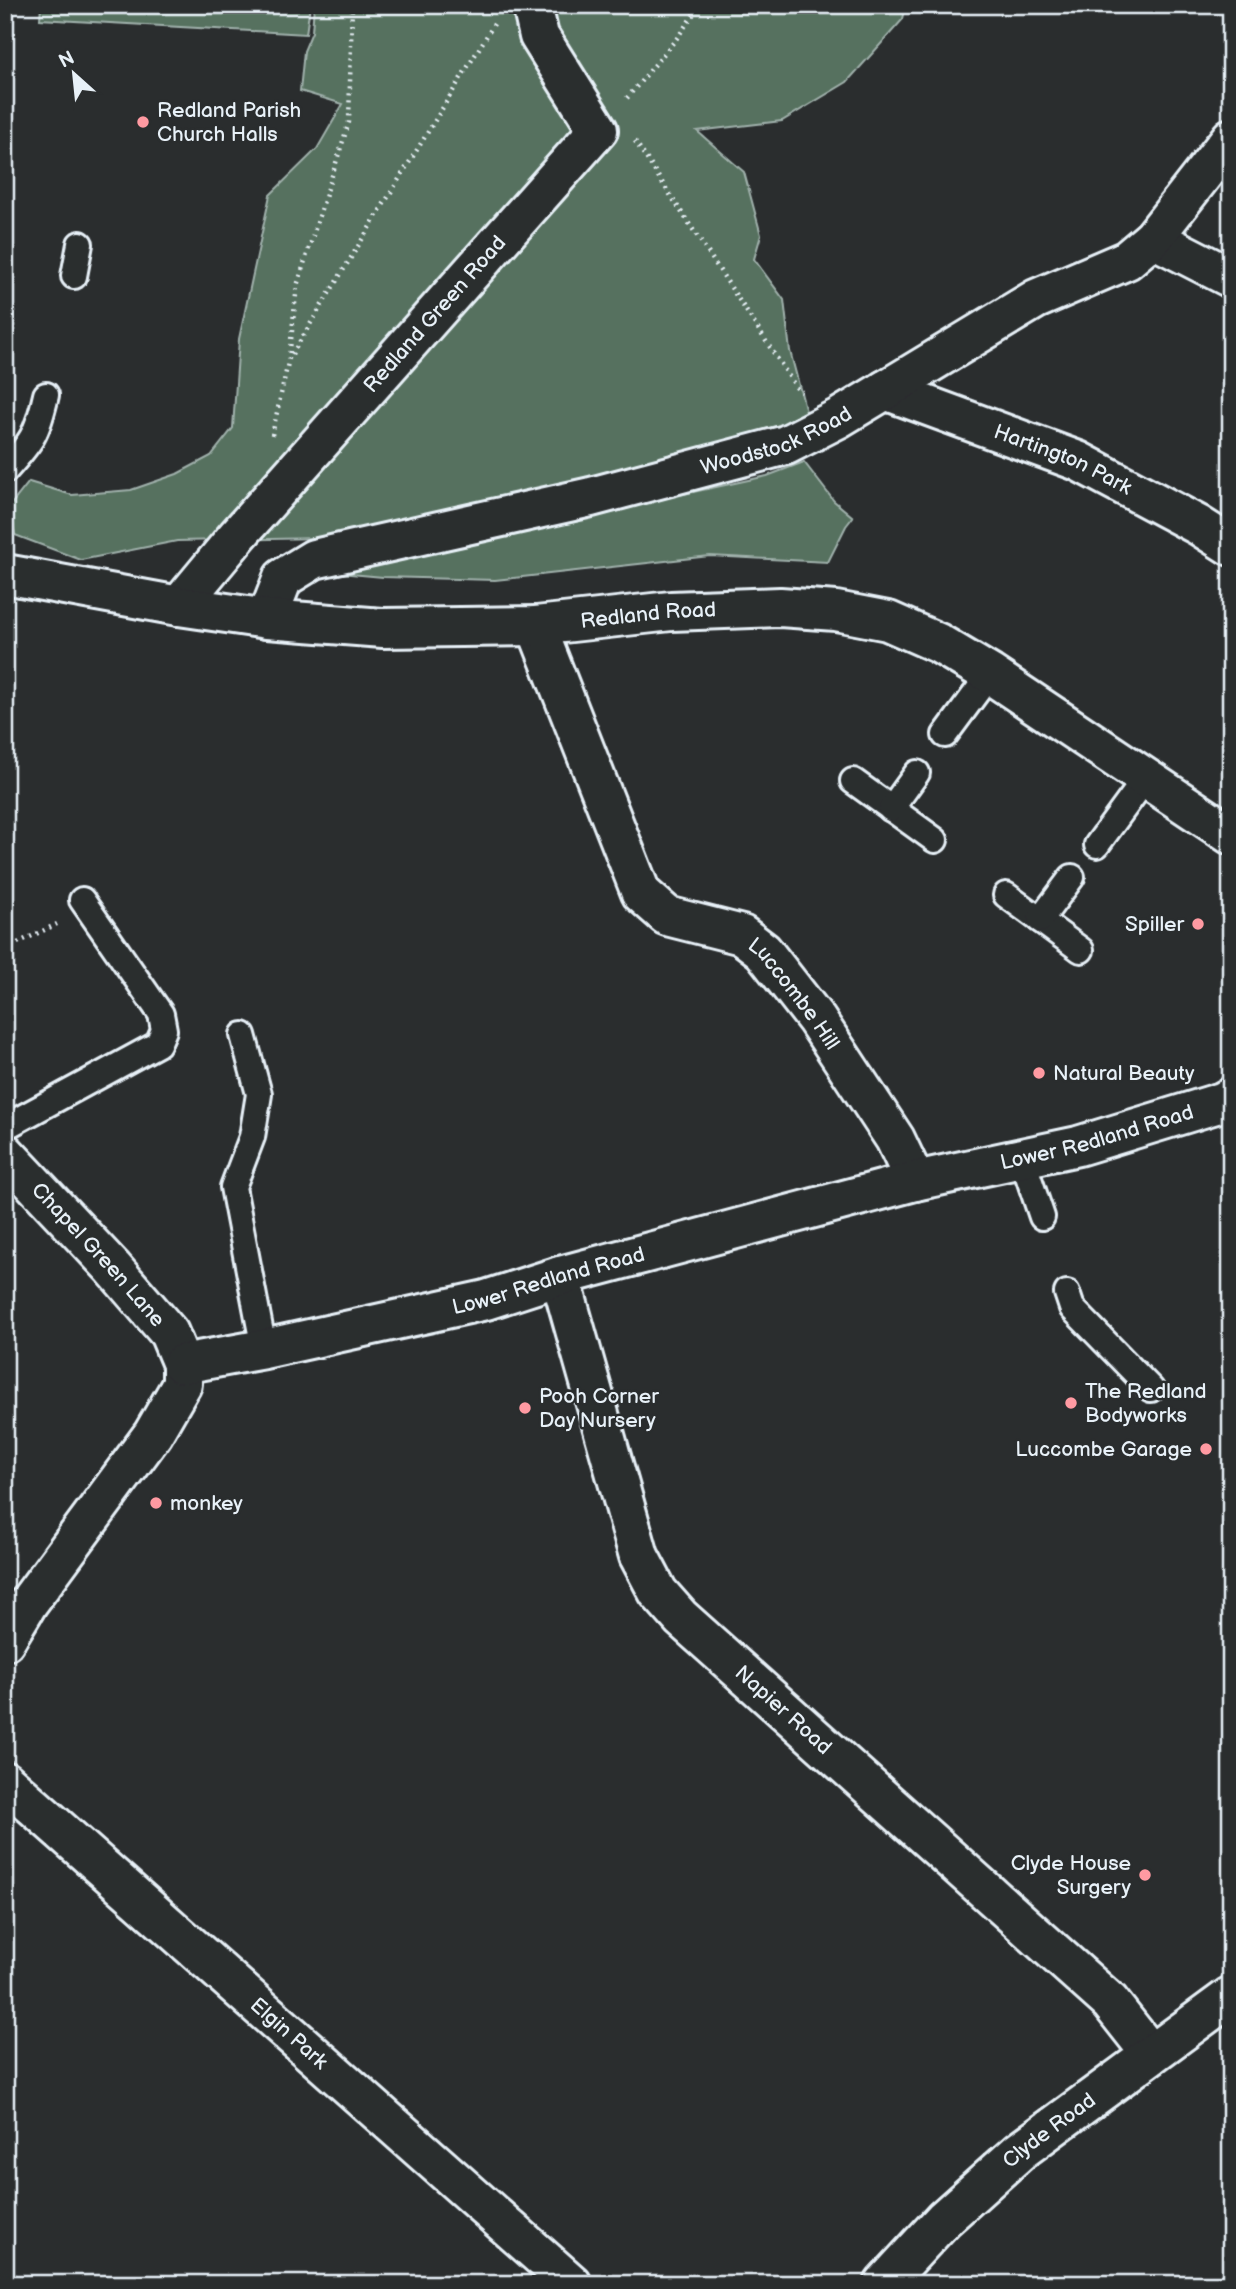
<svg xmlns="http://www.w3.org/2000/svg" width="1236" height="2289" font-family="'Balsamiq Sans',sans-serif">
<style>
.green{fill:#57715f;stroke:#a0b1ac;stroke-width:2}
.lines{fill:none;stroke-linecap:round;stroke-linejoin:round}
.lane-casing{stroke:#e8f1f8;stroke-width:30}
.street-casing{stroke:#e8f1f8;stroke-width:44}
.secondary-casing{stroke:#e8f1f8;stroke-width:44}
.path{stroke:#e8f1f8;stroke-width:4.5;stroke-dasharray:2 5;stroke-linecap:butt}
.lane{stroke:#2a2d2e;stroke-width:24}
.street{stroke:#2a2d2e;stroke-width:38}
.secondary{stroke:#2a2d2e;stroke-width:38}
.poi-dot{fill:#ff9aa2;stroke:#2a2d2e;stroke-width:2.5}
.labels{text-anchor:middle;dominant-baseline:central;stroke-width:5;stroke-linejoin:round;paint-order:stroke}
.poi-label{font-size:21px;fill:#e8f1f8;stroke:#2a2d2e;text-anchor:start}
.street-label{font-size:21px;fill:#e8f1f8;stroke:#2a2d2e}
</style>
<rect width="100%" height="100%" fill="#2a2d2e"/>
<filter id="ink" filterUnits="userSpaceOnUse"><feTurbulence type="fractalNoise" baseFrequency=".0143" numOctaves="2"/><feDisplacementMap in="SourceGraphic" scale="14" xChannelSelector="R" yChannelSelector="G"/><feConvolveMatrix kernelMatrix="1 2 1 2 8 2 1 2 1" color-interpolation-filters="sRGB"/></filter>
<g filter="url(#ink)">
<g class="green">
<polygon points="41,5 310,5 306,34 40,19"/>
<polygon points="314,5 442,5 463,9 468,5 906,5 903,19 847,82 782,121 697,131 744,172 761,235 754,259 784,300 790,351 808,419 556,493 319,538 177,541 81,560 15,535 10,506 29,482 72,495 131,490 177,474 211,456 233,428 239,339 270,195 317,149 343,104 300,91 304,51 312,32"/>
<polygon points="804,462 834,501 853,517 846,526 828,562 710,556 495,580 383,577 340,573 355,565 767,476"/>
</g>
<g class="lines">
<defs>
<g id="lane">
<polyline points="74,276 80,244"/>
<path d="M5,471C32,441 37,435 46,395"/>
<polyline points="945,735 990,674"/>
<polyline points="853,781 935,840"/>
<polyline points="891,809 917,773"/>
<polyline points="1097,845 1146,778"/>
<polyline points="1006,895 1081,950"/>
<polyline points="1040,920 1072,877"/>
<polyline points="243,1035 259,1094 252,1137 233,1187 264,1349"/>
<polyline points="5,1127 158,1044 164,1030 161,1014 82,900"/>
<polyline points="1022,1158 1042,1217"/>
<polyline points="1067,1293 1072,1308 1151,1389"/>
</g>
<g id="street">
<polyline points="1153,238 1231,278"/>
<path id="s1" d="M885,390L1078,461L1198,525L1231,546"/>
<path id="s2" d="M179,606L238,535L598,130L539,36L532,5"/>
<path id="s3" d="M267,619L283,578L314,559L591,497L786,445L839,418L1036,299L1127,260L1153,238L1231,138"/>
<path id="s4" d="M536,626L641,893L667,916L742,935L763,951L816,1019L895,1139L915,1181"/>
<path id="s5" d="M5,1153L113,1268L169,1333L182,1364V1384L153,1434L28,1603L5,1641"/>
<path id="s6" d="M560,1276L639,1556L658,1592L681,1618L1110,2002L1151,2054"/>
<path id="s7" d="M182,1364L264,1349L486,1300L560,1276L915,1181L1078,1146L1222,1102L1231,1097"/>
<path id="s8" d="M5,1781L572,2284"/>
<path id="s9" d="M884,2284L944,2219L1020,2151L1231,1996"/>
</g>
<g id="secondary">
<path id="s10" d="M5,574L179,606L267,619L383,628L536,626L671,611L780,607L836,611L888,621L938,643L990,674L1231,835"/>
</g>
</defs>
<use href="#lane" class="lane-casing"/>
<use href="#street" class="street-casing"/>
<use href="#secondary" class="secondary-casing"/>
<g class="path">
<polyline points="627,98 677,38 700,5"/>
<polyline points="635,141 798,390 802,392"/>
<polyline points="292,354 494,24"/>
<polyline points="272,435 289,358 297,286 349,122 352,5"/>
<polyline points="5,949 57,924"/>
</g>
<use href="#lane" class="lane"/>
<use href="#street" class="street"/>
<use href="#secondary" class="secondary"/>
</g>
</g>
<g class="poi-dot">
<circle cx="143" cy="122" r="7"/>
<circle cx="1198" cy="924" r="7"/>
<circle cx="1039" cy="1073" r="7"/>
<circle cx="1071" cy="1403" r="7"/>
<circle cx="525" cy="1408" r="7"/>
<circle cx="1206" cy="1449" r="7"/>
<circle cx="156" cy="1503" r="7"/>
<circle cx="1145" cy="1875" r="7"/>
</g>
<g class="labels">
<g class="poi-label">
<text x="157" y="110">Redland Parish<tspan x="157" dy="24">Church Halls</tspan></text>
<text x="1184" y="924" text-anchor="end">Spiller</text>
<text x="1053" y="1073">Natural Beauty</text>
<text x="1085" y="1391">The Redland<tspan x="1085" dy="24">Bodyworks</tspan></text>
<text x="539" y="1396">Pooh Corner<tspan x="539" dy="24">Day Nursery</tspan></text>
<text x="1192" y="1449" text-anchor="end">Luccombe Garage</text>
<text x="170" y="1503">monkey</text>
<text x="1131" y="1863" text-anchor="end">Clyde House<tspan x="1131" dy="24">Surgery</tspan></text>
</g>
<g class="street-label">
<text stroke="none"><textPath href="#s2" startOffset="388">Redland Green Road</textPath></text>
<text stroke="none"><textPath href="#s3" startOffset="558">Woodstock Road</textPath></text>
<text stroke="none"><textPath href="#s1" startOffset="191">Hartington Park</textPath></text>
<text stroke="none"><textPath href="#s10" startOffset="648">Redland Road</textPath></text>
<text stroke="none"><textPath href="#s4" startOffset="478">Luccombe Hill</textPath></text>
<text stroke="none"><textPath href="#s7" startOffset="943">Lower Redland Road</textPath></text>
<text stroke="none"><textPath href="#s5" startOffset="138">Chapel Green Lane</textPath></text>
<text stroke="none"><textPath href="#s7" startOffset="376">Lower Redland Road</textPath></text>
<text stroke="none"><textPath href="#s6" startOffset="504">Napier Road</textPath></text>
<text stroke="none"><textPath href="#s8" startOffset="380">Elgin Park</textPath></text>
<text stroke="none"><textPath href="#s9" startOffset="226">Clyde Road</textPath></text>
</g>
</g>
<rect width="1236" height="2289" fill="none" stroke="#2a2d2e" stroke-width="28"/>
<rect x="14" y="14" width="1208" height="2261" fill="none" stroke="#e8f1f8" stroke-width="2.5" filter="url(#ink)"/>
<g transform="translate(74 74) rotate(333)" stroke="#2a2d2e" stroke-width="5" paint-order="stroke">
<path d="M0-5L12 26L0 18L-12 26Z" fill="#e8f1f8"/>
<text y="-10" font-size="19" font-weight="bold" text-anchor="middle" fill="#e8f1f8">N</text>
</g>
</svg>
